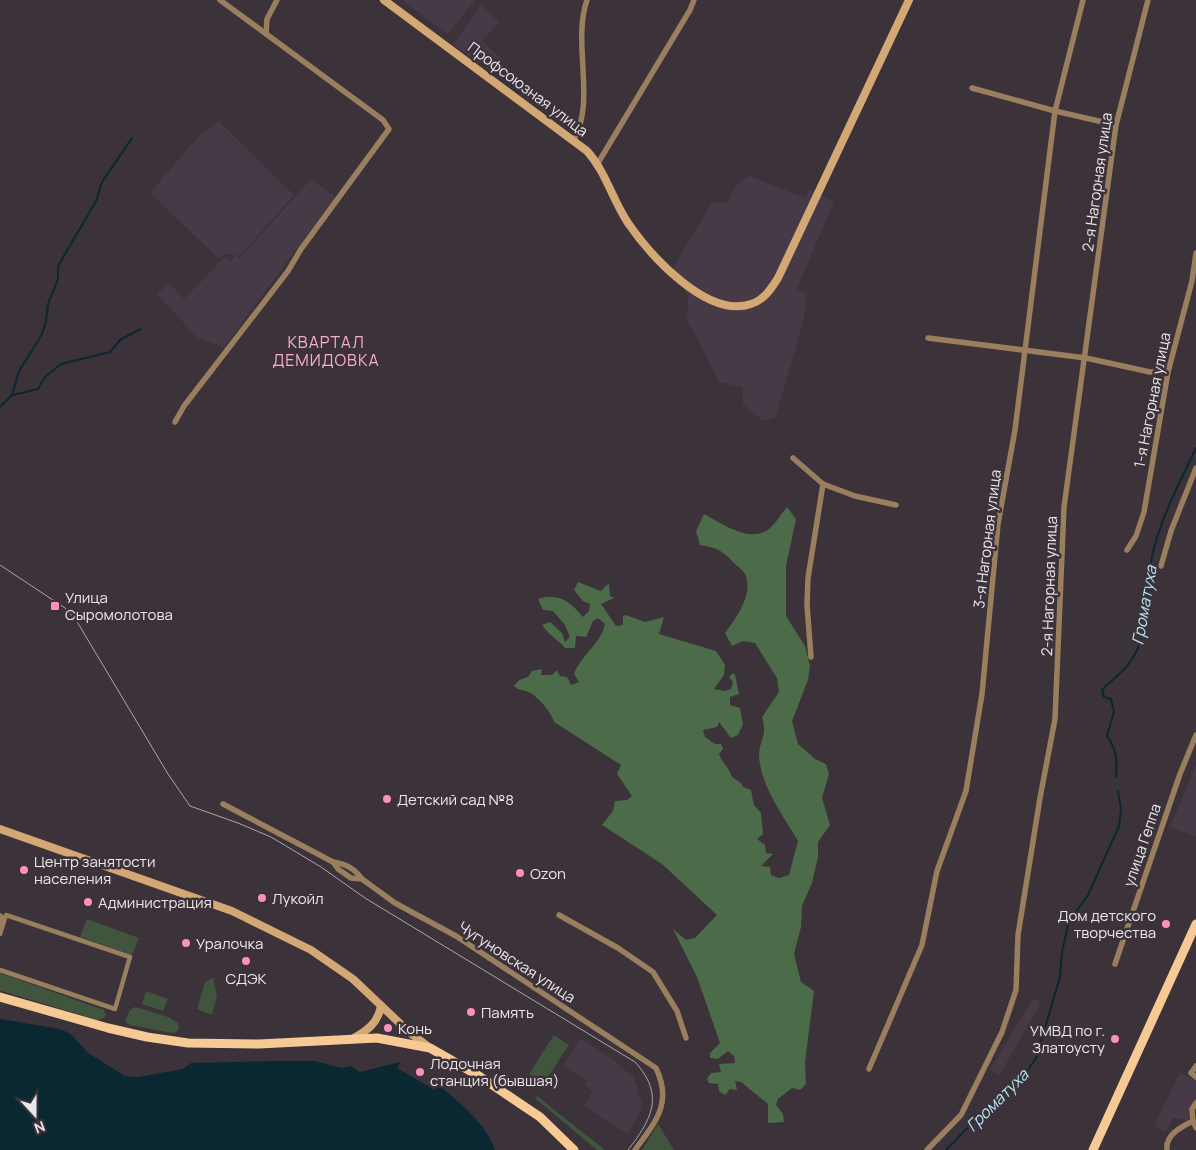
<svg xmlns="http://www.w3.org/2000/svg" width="1196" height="1150" font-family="Manrope,sans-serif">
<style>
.built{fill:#473a47}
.green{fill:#41543e}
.forest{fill:#4c6b48}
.water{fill:#092831}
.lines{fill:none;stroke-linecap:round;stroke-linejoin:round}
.stream{stroke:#092831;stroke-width:2}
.pedestrian{stroke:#9a7f5f;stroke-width:4.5}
.minor{stroke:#9a7f5f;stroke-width:5.5}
.secondary{stroke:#d3a874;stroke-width:8}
.primary{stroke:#f7ca95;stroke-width:9}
.tram{stroke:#aca5ab;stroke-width:1}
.poi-dot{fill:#fe8ebd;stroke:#3b323a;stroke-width:2}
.labels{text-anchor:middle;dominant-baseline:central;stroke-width:5;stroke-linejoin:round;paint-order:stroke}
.street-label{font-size:15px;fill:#ece6eb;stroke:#3b323a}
.poi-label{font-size:15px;fill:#ece6eb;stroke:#3b323a;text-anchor:start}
.neighbourhood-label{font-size:16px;letter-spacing:1px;fill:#fcaccb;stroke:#3b323a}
.water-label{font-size:16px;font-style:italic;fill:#b4e6f8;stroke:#3b323a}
</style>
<rect width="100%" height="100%" fill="#3b323a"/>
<g class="built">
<polygon points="402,0 475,0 448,34"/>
<polygon points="481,5 499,22 482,41 500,58 490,70 453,45"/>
<polygon points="219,121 294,195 240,256 236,255 239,259 311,179 335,197 224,347 198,338 157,294 169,283 184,299 225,257 230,261 235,255 224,254 218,258 150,193 198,137"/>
<polygon points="749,176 805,198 810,190 834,201 797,289 807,295 803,323 775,418 763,421 743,404 742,387 719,382 687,319 688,297 673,268 713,201 727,204 735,186"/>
<polygon points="1196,765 1196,836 1170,827"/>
<polygon points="1033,999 1042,1001 999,1076 990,1069"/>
<polygon points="580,1038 611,1058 634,1078 642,1104 641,1110 627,1134 584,1106 593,1091 595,1092 585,1085 588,1081 563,1066"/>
<polygon points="1180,1073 1196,1080 1196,1104 1188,1120 1173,1118 1166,1132 1154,1126"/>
</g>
<g class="green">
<polygon points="87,919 139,938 132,955 80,937"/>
<polygon points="0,973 104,1010 106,1015 104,1018 97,1020 2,991 0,990"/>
<polygon points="213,978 217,996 212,1015 197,1009 205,982"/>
<polygon points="146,991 168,999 163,1011 142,1004"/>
<polygon points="135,1007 168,1017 178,1023 179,1028 177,1032 172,1033 129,1025 125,1021 130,1010"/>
<polygon points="554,1035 569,1045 544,1083 529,1074"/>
<polygon points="537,1096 605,1150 597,1150 536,1099"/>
<polygon points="658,1124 674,1150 642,1150"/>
</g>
<path class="forest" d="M787,507L796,519L786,566V616L805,646L810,666L808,680L792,721L798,744L815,759L826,764L829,774L822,798L830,825L818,842V857L812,883L802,906L801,927L794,954L801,982L814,991L805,1062L806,1084L800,1090L792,1088L778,1099L776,1105L783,1114L784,1122L768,1123V1104L741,1082L735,1081L737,1090L730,1089L725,1095L719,1091L718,1084L709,1083L707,1079L711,1073L721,1072L719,1064L735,1063L734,1056L728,1051L718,1059L710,1058V1053L720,1043L697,977L673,929L686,940L695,938L717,915L662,864L602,825L613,811L615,801L627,800L632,796L617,774L621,765L554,722C552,713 537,695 528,692C522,689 519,691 514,686L519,680L528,677L532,671L542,669L541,675H552L557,670L560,676L567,677L571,685L579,682L574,674C581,655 600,645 605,624L598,618L593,621L586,637L576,636L575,648H565C557,639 549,635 542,625L550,622L562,633L565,642L570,637L565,625L553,611L543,610L538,599C558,592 571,602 583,617L589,611L590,604L583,601L574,590L578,582L601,591L609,583L610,596L614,598L601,604L616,626L623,625V616L626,615L645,622L664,617L659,634L716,651L725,665L724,675L714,689L725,691L731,689L733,682L729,677L733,673L735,675L739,694L730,697V705L740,708L743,724L738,735L731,738L719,722L717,727L703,730L705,737L715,744H721L723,749L719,754C722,763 729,767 732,777L741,783L743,787L751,790L754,805L761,813L763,834L757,839L765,845L766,853L773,854L761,866L770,867L771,875L779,878L789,875L798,841C783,815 761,787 759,756C759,740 768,736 762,717L779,692L777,678L755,643L743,641L732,646L725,633C736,618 754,594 745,574C743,570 737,566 734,563C722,550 717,548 700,545L696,531L704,514C721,523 750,544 769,529C776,523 781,514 787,507Z"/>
<path class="water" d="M0,1019L60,1029L71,1034L88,1053L125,1076L138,1077L183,1069L191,1063L276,1061H315L341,1068L351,1066L360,1072L400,1062L397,1068L435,1090L438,1084C458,1102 486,1123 495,1150H0Z"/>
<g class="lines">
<g class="stream">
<polyline points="13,395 38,389 45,377 61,364 110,352 120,340 140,329"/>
<polyline points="0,407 12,395 19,371 41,336 46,322 48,304 58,279 58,266 96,201 102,182 132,138"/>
<path d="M1116,777C1117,760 1117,750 1107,736L1114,712L1111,699L1104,697L1102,690C1110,682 1119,675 1127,666C1154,634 1144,589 1153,552C1162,515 1180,482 1196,448"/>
<polyline points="946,1150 1015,1079 1028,1070 1036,1058 1060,977 1062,952 1069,921 1088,895 1119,826 1121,809 1118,791"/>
</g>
<polyline class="pedestrian" points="0,934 6,915 130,957 115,1009 0,970"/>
<g class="minor">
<polyline points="266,34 267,19 277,0"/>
<polyline points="972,88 1055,111 1116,125"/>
<path d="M574,140C596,100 572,43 587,0"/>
<polyline points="598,163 690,10 694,0"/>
<polyline points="928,338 1086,358 1150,372 1168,372"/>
<polyline points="175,422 184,406 288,271 301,249 389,129 383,120 220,0"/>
<polyline points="793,458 823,484 808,578 807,605 811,657"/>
<polyline points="823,484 855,496 896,505"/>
<polyline points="1127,550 1136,536 1144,512 1168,372 1192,281 1196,253"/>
<polyline points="1161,566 1171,531 1196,468"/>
<path d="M223,804L333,862L338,869L351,878L362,879L395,903L456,936L656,1068C673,1104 655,1122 635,1150"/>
<path d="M333,862C346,864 354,868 362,879"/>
<polyline points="559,915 618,948 653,972 677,1011 686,1038"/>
<polyline points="0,916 3,919 0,930"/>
<polyline points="1115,964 1180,774 1196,735"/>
<polyline points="1196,1066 1191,1073 1196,1077"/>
<polyline points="869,1069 922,945 937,871 966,791 982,694 998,524 1015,430 1055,111 1083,0"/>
<polyline points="1193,1121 1196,1128"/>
<polyline points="927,1150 961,1115 1002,1032 1016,990 1018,935 1040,798 1055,719 1064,507 1116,125 1148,0"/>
<path d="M1167,1150C1165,1135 1181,1127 1193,1121L1192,1109L1196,1103"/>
</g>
<g class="secondary">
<path d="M384,0L587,151C606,172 612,199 628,223C650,255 707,319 751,304C764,300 771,289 778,278L909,0"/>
<polyline points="0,829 232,911 311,950 353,979 409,1032 430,1048"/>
<path d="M352,1039C367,1031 378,1023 381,1006"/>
</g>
<g class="primary">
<polyline points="0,997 108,1028 147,1037 188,1043 259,1044 377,1038 430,1048 479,1076 540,1117 574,1150"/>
<polyline points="1093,1150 1196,924"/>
</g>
<path class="tram" d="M0,565L65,608L76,620L168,774L190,806L238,823L271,837L321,867L365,898L635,1062C665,1095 652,1119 628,1150"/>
</g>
<g class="poi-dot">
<rect x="50" y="601" width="10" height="10" rx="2.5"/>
<circle cx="387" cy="799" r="5"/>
<circle cx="24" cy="870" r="5"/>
<circle cx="520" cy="873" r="5"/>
<circle cx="262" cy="898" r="5"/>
<circle cx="88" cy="902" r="5"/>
<circle cx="1166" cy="924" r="5"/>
<circle cx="186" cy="943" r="5"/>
<circle cx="246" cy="961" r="5"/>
<circle cx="471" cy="1012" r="5"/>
<circle cx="388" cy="1028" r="5"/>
<circle cx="1115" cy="1039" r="5"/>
<circle cx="420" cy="1072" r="5"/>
</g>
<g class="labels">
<g class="street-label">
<text transform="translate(528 89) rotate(37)">Профсоюзная улица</text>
<text transform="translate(1097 182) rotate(-82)">2-я Нагорная улица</text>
<text transform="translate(1152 400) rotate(-79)">1-я Нагорная улица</text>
<text transform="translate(987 539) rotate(-83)">3-я Нагорная улица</text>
<text transform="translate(1049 586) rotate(-88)">2-я Нагорная улица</text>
<text transform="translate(1142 845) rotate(-71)">улица Геппа</text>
<text transform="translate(517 962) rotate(33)">Чугуновская улица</text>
</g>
<g class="poi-label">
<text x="65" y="597">Улица<tspan x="65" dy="17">Сыромолотова</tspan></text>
<text x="397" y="799">Детский сад №8</text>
<text x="34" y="861">Центр занятости<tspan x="34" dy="17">населения</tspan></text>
<text x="530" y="873">Ozon</text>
<text x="272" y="898">Лукойл</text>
<text x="98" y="902">Администрация</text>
<text x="1156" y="915" text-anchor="end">Дом детского<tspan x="1156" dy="17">творчества</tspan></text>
<text x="196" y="943">Уралочка</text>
<text x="246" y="978" text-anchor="middle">СДЭК</text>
<text x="481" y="1012">Память</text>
<text x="398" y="1028">Конь</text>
<text x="1105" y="1030" text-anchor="end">УМВД по г.<tspan x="1105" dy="17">Златоусту</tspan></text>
<text x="430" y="1063">Лодочная<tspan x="430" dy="17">станция (бывшая)</tspan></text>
</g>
<g class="neighbourhood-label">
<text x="326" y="342">КВАРТАЛ<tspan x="326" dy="18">ДЕМИДОВКА</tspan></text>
</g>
<g class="water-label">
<text transform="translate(1144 605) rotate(-80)">Громатуха</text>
<text transform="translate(997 1100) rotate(-45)">Громатуха</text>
</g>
</g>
<g transform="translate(35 1115) rotate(159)" stroke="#3b323a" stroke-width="4" paint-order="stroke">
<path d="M0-4L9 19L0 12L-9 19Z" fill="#ece6eb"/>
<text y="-8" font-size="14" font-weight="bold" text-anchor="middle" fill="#ece6eb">N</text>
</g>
</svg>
